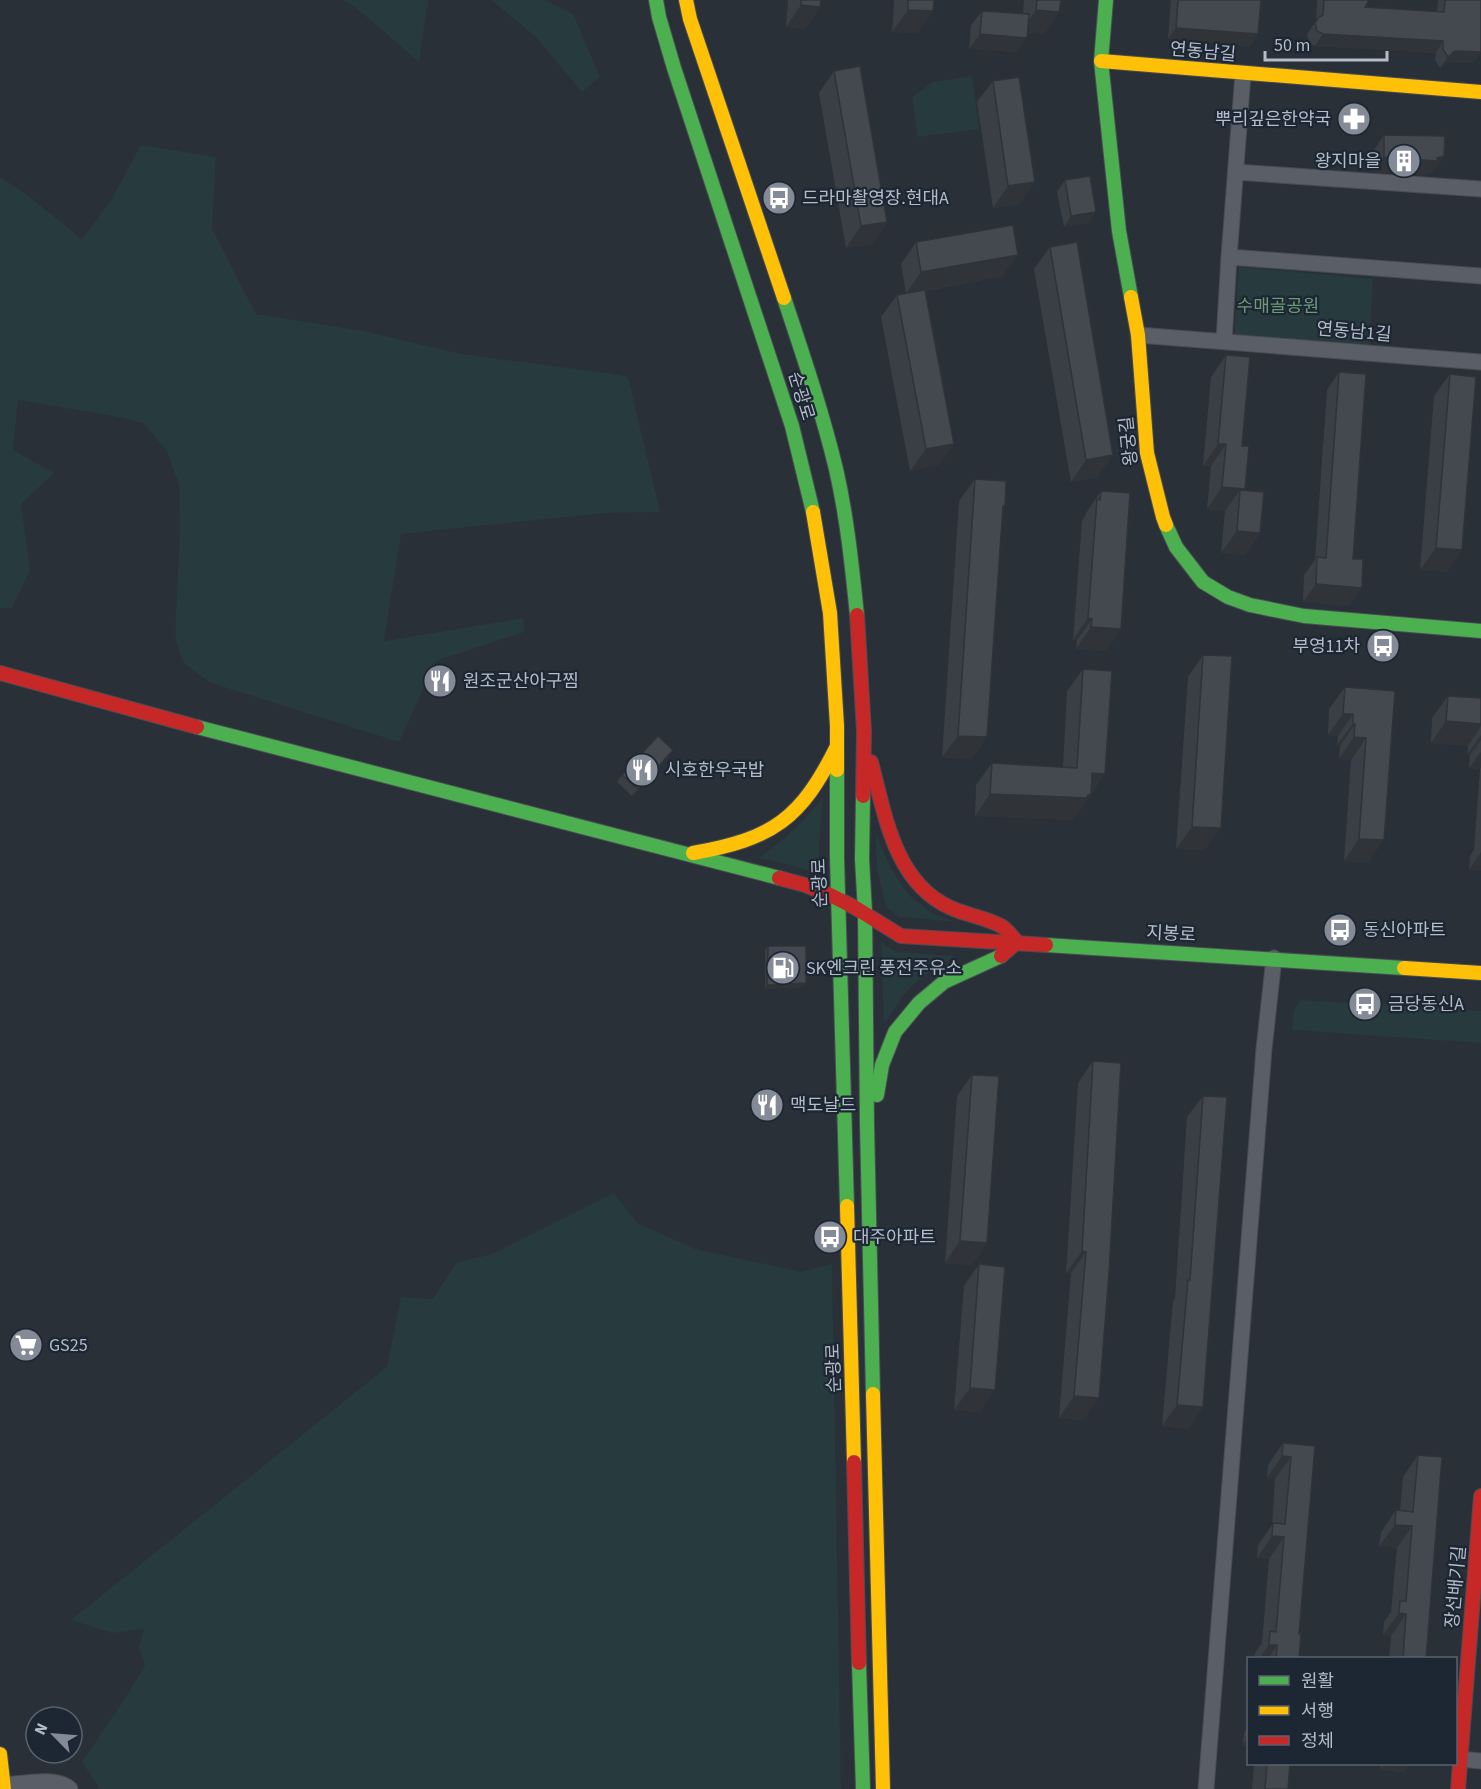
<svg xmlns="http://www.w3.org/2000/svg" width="1481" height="1789" font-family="'Source Sans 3','Noto Sans KR',sans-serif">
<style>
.green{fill:#273a3e}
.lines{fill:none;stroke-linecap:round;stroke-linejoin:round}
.street-casing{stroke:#484c53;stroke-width:17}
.fast-casing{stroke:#484c53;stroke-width:16}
.slow-casing{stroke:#484c53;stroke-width:16}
.jam-casing{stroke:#484c53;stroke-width:16}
.street{stroke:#5a5e66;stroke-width:15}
.fast{stroke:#4caf50;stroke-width:14}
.slow{stroke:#ffc107;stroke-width:14}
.jam{stroke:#c62828;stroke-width:14}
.wall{fill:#3a3f45}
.shaded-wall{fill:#303338}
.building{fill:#444950;stroke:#303338;stroke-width:1.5}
.labels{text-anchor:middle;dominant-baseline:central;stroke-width:4.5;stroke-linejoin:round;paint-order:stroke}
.street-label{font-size:18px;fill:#b4bcc9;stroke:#1d2633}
.poi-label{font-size:18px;fill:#b4bcc9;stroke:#1d2633;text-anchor:start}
.park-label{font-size:18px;fill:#6b9a76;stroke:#1d2633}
</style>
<rect width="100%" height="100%" fill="#2a3038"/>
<g class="green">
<polygon points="343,0 428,0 419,62 354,6"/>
<polygon points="491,0 545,0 573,14 600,77 582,92 535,36"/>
<polygon points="972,76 979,129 918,137 912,97 933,82"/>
<polygon points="141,145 216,157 212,229 256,314 364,331 461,354 607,373 628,377 660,512 606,513 401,534 384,641 523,618 524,632 436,661 399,742 211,683 185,664 180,654 175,636 180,529 179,485 167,451 143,423 119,417 18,400 13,450 54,473 21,504 30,571 12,608 0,608 0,177 26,194 82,239 110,202"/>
<polygon points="1239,267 1373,279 1369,347 1234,338"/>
<path d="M823,798L819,843V874L791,865L759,858C786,839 802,822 823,798Z"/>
<polygon points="876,833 888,863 904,889 911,897 933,914 957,922 899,917 886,907 877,868"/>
<polygon points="881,943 897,952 956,956 921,977 904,994 884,1024"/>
<path d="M1302,1000L1481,1011V1043L1292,1030C1293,1019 1292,1007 1302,1000Z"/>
<polygon points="614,1193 637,1223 695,1249 801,1272 832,1264 841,1789 100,1789 82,1762 124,1700 145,1665 139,1647 144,1629 112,1633 71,1620 387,1367 401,1297 433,1299 456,1263 492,1254"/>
</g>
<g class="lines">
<defs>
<g id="street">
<polyline points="1243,74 1229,257 1481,276"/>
<polyline points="1236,172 1481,189"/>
<polyline points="1138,335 1481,362"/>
<polyline points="1224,341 1229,257"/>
<polyline points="1460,1759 1481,1761"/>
<path d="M4,1785C21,1784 58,1776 70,1789"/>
<polyline points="1206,1789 1264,1049 1274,958"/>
</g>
<g id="fast">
<polyline points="656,0 659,17 674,68 792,426 813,512"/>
<polyline points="1106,0 1101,61 1119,231 1131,297"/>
<path d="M784,298C803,355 822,411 836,469C847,517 852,566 857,615"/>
<polyline points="1166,525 1176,547 1203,582 1228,597 1250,605 1304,616 1481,631"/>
<polyline points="197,727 779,878"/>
<polyline points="837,770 837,858 847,1206"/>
<polyline points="863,796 862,859 865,912 867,1124 873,1394"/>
<polyline points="1046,945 1404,968"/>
<polyline points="877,1095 882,1065 895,1032 919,1003 944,982 1001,956"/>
<polyline points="859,1663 863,1789"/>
</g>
<g id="slow">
<polyline points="686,0 690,19 784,298"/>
<polyline points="1101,61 1481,92"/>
<polyline points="1131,297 1138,335 1147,453 1163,517 1166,525"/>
<polyline points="813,512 830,613 837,726 837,770"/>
<path d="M693,853C773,839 801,819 837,746"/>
<polyline points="1404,968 1481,973"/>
<polyline points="847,1206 854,1462"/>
<polyline points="873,1394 883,1789"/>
<polyline points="0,1754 4,1789"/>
</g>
<g id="jam">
<polyline points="857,615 864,731 863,796"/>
<polyline points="0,673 197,727"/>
<path d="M871,762C885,814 894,881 949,907C965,915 985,917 1001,926C1007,929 1012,937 1017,942L1001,956"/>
<polyline points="779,878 805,885 830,895 854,907 901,936 1046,945"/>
<polyline points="854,1462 859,1663"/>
<polyline points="1458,1789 1481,1496"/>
</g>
</defs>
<use href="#street" class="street-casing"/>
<use href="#fast" class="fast-casing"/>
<use href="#slow" class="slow-casing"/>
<use href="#jam" class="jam-casing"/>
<use href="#street" class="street"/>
<use href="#fast" class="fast"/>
<use href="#slow" class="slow"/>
<use href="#jam" class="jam"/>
</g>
<g class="wall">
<polygon points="788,0 821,0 820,7 805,29 786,27"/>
<polygon points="894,0 934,0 918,33 892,32"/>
<polygon points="1024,0 1061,0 1059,12 1044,34 1027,32 1016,52 969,49 971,25 982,11 1023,14"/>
<polygon points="1171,0 1261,0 1258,34 1250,46 1168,39"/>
<polygon points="1317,0 1369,0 1365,7 1437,12 1438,0 1481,0 1473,63 1447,62 1440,68 1435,60 1436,53 1315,46 1309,43 1307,34 1316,21"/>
<polygon points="834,71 887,222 872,244 846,248 819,93"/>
<polygon points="993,81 1020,204 993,208 977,102"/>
<polygon points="1384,135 1434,171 1429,173 1427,175 1373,172 1374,150"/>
<polygon points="1065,180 1088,223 1064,227 1057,192"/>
<polygon points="916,242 1003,276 925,291 954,444 938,465 910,471 881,317 897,295 906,293 901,264"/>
<polygon points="1050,247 1098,477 1071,482 1034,269"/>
<polygon points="1226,355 1242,446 1245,490 1260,533 1245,555 1221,553 1225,511 1207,509 1211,466 1203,466 1211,377"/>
<polygon points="1339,372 1353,559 1349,606 1303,602 1304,575 1315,560 1327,390"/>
<polygon points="1450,374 1447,572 1420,570 1434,396"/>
<polygon points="975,479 1005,506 1003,508 972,759 942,757 959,501"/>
<polygon points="1101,491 1106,651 1076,649 1077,640 1073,640 1082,521 1085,516 1086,513"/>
<polygon points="1203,655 1205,850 1176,849 1188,677"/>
<polygon points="1083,669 1105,774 1075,817 1074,817 1072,820 975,816 976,785 992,763 1063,767 1067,691"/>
<polygon points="1345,687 1395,691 1369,862 1344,861 1351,760 1339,759 1340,746 1337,745 1338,736 1328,735 1329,709"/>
<polygon points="1448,696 1481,698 1481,870 1469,870 1470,856 1474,850 1480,769 1469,768 1470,755 1467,755 1468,746 1431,743 1432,718"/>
<polygon points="673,750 668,758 632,796 617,782 622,775"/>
<polygon points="768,946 804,987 765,989 765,950"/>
<polygon points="1093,1061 1099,1398 1083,1420 1059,1418 1071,1273 1066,1273 1078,1083"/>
<polygon points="972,1075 987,1243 972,1265 945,1263 957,1096"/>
<polygon points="1203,1096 1203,1407 1188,1429 1162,1426 1173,1301 1175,1299 1187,1117"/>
<polygon points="979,1264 980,1412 954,1410 964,1286"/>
<polygon points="1283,1443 1315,1446 1299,1634 1299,1659 1254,1659 1255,1653 1262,1643 1269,1559 1257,1558 1258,1545 1272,1525 1275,1479 1267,1478 1268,1465"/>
<polygon points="1418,1455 1426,1659 1389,1659 1391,1636 1383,1635 1384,1622 1391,1612 1397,1548 1379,1546 1381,1532 1396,1510 1400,1511 1403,1477"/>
<polygon points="1248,1726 1248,1746 1243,1745 1244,1733"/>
<polygon points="1254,1764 1290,1764 1288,1789 1252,1789"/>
<polygon points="1381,1764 1410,1764 1404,1772 1380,1770"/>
</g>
<g class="shaded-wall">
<polygon points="801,5 820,7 805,29 786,27"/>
<polygon points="908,10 933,11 918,33 892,32"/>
<polygon points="1036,10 1059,12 1044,34 1021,31"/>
<polygon points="1176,28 1258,34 1250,46 1168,39"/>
<polygon points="980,34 1027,38 1016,52 969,49"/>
<polygon points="1323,34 1443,41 1436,53 1315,46"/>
<polygon points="1455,51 1481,52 1473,63 1447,62 1440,68 1448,57"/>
<polygon points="1444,156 1434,171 1429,173 1427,175 1373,172 1384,157 1437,158"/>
<polygon points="1035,182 1020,204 993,208 1008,186"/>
<polygon points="1096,212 1088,223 1064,227 1071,216"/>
<polygon points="887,222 872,244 846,248 861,226"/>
<polygon points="1018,255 1003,276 906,294 921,272"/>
<polygon points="954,444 938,465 910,471 926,449"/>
<polygon points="1218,444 1226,444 1211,466 1203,466"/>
<polygon points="1113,455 1098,477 1071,482 1086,460"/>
<polygon points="1222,487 1245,489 1240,490 1225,511 1207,509"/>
<polygon points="1237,531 1260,533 1245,555 1221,553"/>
<polygon points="1436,548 1462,550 1447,572 1420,570"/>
<polygon points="1316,584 1362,588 1349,606 1303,602"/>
<polygon points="1088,618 1092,619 1077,640 1073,640"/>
<polygon points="1091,627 1121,629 1106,651 1076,649"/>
<polygon points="1343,714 1353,714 1338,736 1328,735"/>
<polygon points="1446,721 1481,724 1481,726 1468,746 1431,743"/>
<polygon points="1353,724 1355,724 1340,746 1337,745"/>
<polygon points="1481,735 1481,740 1470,755 1467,755"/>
<polygon points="958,736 987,737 972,759 942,757"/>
<polygon points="1354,737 1366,738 1351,760 1339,759"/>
<polygon points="673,750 668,758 632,796 638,789"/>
<polygon points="1481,752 1481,767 1480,769 1469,768"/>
<polygon points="1092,773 1105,774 1075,817 1074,817 1072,820 975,816 990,794"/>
<polygon points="1192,827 1221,828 1205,850 1176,849"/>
<polygon points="1359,839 1384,840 1369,862 1344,861"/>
<polygon points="1481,852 1481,870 1469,870"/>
<polygon points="806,983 804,987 765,989 767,985"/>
<polygon points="960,1241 987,1243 972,1265 945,1263"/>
<polygon points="1082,1251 1086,1252 1071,1273 1066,1273"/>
<polygon points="970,1388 995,1390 980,1412 954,1410"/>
<polygon points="1074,1396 1099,1398 1083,1420 1059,1418"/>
<polygon points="1177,1405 1203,1407 1188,1429 1162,1426"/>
<polygon points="1282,1456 1291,1457 1275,1479 1267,1478"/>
<polygon points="1395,1525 1412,1526 1397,1548 1379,1546"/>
<polygon points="1272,1536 1284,1537 1269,1559 1257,1558"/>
<polygon points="1399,1613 1406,1614 1391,1636 1383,1635"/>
<polygon points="1269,1645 1277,1645 1268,1659 1259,1659"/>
<polygon points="1248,1737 1248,1746 1243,1745"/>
<polygon points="1385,1764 1410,1764 1404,1772 1380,1770"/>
</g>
<g class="building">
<polygon points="801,0 821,0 820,7 801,5"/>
<polygon points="908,0 934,0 933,11 908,10"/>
<polygon points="1037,0 1061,0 1059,12 1036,10"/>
<polygon points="1178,0 1261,0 1258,34 1176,28"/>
<polygon points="1324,0 1369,0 1365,7 1444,12 1445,0 1481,0 1481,52 1455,51 1448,57 1443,49 1443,41 1323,34 1317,31 1315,23 1318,18 1323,15"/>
<polygon points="982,11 1029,14 1027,38 980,34"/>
<polygon points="860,66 887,222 861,226 834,71"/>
<polygon points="1019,77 1035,182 1008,186 993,81"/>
<polygon points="1384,135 1445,136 1444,156 1437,158 1437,161 1384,157"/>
<polygon points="1090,176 1096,212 1071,216 1065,180"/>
<polygon points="1013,225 1018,255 921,272 916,242"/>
<polygon points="1077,242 1113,455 1086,460 1050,247"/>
<polygon points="925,290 954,444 926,449 897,295"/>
<polygon points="1226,355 1250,357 1242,446 1249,446 1245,489 1222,487 1226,444 1218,444"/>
<polygon points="1339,372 1366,374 1353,559 1363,559 1362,588 1316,584 1317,557 1326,558"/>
<polygon points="1450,374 1476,377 1462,550 1436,548"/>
<polygon points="975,479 1006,481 1005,506 1003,506 987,737 958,736"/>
<polygon points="1240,490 1264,492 1260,533 1237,531"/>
<polygon points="1101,491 1130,493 1121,629 1091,627 1092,619 1088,618 1097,499 1100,500"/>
<polygon points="1203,655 1232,656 1221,828 1192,827"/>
<polygon points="1083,669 1112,671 1105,774 1092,773 1091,795 1088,795 1087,798 990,794 992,763 1077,768"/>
<polygon points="1345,687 1395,691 1384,840 1359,839 1366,738 1354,737 1355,724 1353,724 1353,714 1343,714"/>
<polygon points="1448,696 1481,698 1481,724 1446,721"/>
<polygon points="658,736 673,750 638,789 622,775"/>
<polygon points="768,946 806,946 806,983 767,985"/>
<polygon points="1093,1061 1121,1063 1109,1273 1099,1398 1074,1396 1086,1252 1082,1251"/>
<polygon points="972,1075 999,1076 987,1243 960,1241"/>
<polygon points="1203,1096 1227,1097 1203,1407 1177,1405 1188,1280 1190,1280"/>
<polygon points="979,1264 1005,1267 995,1390 970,1388"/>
<polygon points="1283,1443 1315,1446 1299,1634 1301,1634 1299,1659 1276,1659 1277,1645 1269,1645 1270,1631 1276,1632 1284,1537 1272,1536 1273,1523 1285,1524 1291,1457 1282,1456"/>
<polygon points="1418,1455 1442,1457 1426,1659 1403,1659 1406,1614 1399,1613 1400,1601 1406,1601 1412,1526 1395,1525 1396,1510 1413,1512"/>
<polygon points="1267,1764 1290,1764 1288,1789 1265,1789"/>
</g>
<defs>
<symbol id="pharmacy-disc" viewBox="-11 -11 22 22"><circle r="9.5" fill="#848b96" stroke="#1d2633"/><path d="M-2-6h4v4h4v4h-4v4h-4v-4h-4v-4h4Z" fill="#fff"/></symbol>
<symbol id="building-disc" viewBox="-11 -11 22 22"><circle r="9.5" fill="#848b96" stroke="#1d2633"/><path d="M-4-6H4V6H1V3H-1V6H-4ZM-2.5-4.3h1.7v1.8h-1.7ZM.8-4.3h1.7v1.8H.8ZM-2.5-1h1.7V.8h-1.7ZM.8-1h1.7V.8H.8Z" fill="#fff"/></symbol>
<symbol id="bus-disc" viewBox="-11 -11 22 22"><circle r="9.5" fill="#848b96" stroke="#1d2633"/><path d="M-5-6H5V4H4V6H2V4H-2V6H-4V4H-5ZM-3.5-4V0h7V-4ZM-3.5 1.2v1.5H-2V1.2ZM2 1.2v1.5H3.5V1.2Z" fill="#fff"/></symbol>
<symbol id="restaurant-disc" viewBox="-11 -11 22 22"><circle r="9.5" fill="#848b96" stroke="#1d2633"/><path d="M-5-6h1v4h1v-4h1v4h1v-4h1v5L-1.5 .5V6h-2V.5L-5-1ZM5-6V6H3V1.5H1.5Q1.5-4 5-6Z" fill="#fff"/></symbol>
<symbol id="fuel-disc" viewBox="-11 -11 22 22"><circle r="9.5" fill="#848b96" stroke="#1d2633"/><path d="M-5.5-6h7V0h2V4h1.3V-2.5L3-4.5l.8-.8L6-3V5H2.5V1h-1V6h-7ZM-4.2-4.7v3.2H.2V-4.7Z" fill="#fff"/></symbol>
<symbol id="supermarket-disc" viewBox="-11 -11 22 22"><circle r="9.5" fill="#848b96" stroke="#1d2633"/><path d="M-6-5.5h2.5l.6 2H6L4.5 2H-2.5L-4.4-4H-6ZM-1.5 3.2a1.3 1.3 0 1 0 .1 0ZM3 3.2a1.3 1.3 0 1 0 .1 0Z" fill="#fff"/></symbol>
</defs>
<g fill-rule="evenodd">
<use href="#pharmacy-disc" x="1335" y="100" width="38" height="38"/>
<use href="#building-disc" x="1385" y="142" width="38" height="38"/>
<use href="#bus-disc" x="760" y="179" width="38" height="38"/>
<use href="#bus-disc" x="1364" y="627" width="38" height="38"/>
<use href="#restaurant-disc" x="421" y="662" width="38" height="38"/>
<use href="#restaurant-disc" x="623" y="751" width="38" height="38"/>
<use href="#bus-disc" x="1321" y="911" width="38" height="38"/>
<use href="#fuel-disc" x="764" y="949" width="38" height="38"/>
<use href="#bus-disc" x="1346" y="985" width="38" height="38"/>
<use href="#restaurant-disc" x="748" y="1086" width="38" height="38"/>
<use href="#bus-disc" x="811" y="1218" width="38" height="38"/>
<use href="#supermarket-disc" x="7" y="1326" width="38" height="38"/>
</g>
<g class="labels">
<g class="street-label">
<text transform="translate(1203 52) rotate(5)">연동남길</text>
<text transform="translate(1354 332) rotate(5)">연동남1길</text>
<text transform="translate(801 396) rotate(73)">순광로</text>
<text transform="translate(1129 441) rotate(-96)">왕궁길</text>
<text transform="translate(820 883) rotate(-92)">순광로</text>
<text transform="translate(1171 934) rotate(3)">지봉로</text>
<text transform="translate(834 1368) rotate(-92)">순광로</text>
<text transform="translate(1456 1587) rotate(-85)">장선배기길</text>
</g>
<g class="poi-label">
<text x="1331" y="119" text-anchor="end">뿌리깊은한약국</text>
<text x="1381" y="161" text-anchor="end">왕지마을</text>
<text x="802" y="198">드라마촬영장.현대A</text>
<text x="1360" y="646" text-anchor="end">부영11차</text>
<text x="463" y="681">원조군산아구찜</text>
<text x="665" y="770">시호한우국밥</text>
<text x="1363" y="930">동신아파트</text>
<text x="806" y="968">SK엔크린 풍전주유소</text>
<text x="1388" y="1004">금당동신A</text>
<text x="790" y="1105">맥도날드</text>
<text x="853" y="1237">대주아파트</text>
<text x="49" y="1345">GS25</text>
</g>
<g class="park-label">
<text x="1278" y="306">수매골공원</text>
</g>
</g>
<rect x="1247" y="1657" width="210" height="108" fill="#1d2633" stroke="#59626f" stroke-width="1.5"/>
<rect x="1259" y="1676" width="30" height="9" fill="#4caf50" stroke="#59626f" stroke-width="1.5"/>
<text x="1301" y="1687" font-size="18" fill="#b4bcc9">원활</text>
<rect x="1259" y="1706" width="30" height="9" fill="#ffc107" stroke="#59626f" stroke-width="1.5"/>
<text x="1301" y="1717" font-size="18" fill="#b4bcc9">서행</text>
<rect x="1259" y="1736" width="30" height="9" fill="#c62828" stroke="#59626f" stroke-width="1.5"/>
<text x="1301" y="1747" font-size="18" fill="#b4bcc9">정체</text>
<g transform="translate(54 1735) rotate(295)"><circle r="28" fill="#1d2633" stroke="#59626f" stroke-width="1.5"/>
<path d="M0-4.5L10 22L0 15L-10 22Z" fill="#848b96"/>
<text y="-9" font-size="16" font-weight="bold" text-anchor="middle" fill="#b4bcc9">N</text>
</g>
<path d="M1265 51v9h122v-9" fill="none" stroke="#b4bcc9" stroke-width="3"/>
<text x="1274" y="51" font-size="18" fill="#b4bcc9" stroke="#1d2633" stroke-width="4.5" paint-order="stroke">50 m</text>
</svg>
